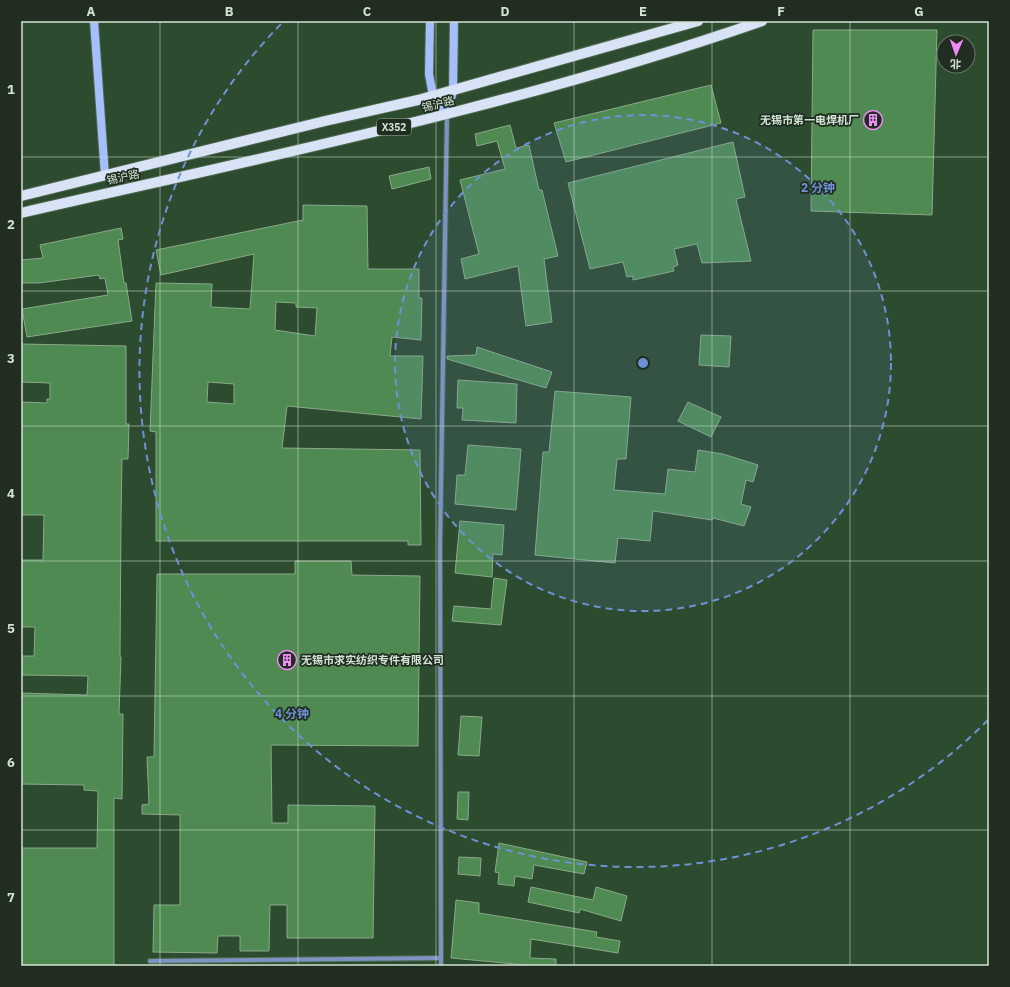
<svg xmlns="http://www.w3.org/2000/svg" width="1010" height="987" font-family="'IBM Plex Sans','Noto Sans SC',sans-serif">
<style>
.building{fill:#4e8a52;stroke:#89aa8a;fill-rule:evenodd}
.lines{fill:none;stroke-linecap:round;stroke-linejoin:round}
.street-casing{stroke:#4e6950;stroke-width:6}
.secondary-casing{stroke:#4e6950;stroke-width:10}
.primary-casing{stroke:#4e6950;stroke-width:12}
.street{stroke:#7d93c2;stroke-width:4}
.secondary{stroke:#a4bffb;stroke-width:8}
.primary{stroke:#d9e3f6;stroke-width:10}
.grid{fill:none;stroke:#d1e3d2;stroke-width:1;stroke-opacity:0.55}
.ring{fill:none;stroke:#6e91d5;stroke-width:2;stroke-dasharray:7 5}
.labels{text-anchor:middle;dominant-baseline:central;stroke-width:3.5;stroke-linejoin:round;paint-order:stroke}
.shield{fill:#202d20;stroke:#9cac9d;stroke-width:1}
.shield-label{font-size:10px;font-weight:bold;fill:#d1e3d2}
.street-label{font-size:11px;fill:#d1e3d2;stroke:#202d20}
.poi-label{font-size:11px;font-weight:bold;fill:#d1e3d2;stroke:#202d20;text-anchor:end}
.centre{fill:#6e91d5;stroke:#202d20;stroke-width:2}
.ring-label{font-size:12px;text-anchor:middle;font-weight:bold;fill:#6e91d5;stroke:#202d20;stroke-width:3.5;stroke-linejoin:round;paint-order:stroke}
.neatline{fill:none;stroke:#d1e3d2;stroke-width:1.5}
.grid-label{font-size:13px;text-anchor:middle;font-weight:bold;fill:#d1e3d2}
</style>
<rect width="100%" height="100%" fill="#2d4b2f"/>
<g class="building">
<polygon points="813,30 937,30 932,215 811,211"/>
<polygon points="711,85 721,123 566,162 554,123"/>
<polygon points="510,125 516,148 529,145 539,190 542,190 558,256 544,259 552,322 526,326 518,266 465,279 461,259 479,254 460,180 505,169 497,141 477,146 475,134"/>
<polygon points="733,142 745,197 736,199 751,261 702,263 697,244 674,249 678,265 673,267 674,271 633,280 633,276 627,277 623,262 590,269 568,183"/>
<polygon points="429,167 431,179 392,189 389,176"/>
<path d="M303,205L367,206L368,269H419V298H422L421,340L392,337L390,356H423L421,419L287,406L282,448L420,450L421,545H408V541H156V432L150,431L156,283L212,284L211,307L250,309L254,254L161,275L156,250L303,220ZM276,302L296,303V307L317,308L315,336L275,330ZM208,382L234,384V404L207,402Z"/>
<polygon points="121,228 123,239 118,240 124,283 126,283 132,321 27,337 22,309 108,295 105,278 100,279 99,275 39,283 21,283 21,260 43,258 40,245"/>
<polygon points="701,335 731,336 729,367 699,365"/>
<polygon points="21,344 126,346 126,424 129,424 128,459 122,459 121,519 120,657 121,657 119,714 123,714 122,799 114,798 114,966 21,966 21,848 97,848 98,791 84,790 84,785 21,784 21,693 87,695 88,676 21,675 21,656 34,656 35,627 21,627 21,560 43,560 44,515 21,515 21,402 47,403 47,399 50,399 50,383 21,382"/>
<polygon points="477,347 552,372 546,388 447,359 447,356 476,355"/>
<polygon points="458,380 517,384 516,423 462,420 463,408 457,408"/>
<polygon points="555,391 631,397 626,459 617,459 614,490 665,494 668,469 695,472 698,450 723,454 758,465 753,482 746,480 741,504 751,507 744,526 713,518 712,520 653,511 650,541 618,538 615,563 535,555 543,452 549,452"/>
<polygon points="688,402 721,417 711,437 678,421"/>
<polygon points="468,445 521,449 516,510 455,504 457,475 465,475"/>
<polygon points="460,521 504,525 502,555 493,554 492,577 455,573"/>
<polygon points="295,561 351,561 352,575 420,576 418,746 271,745 272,823 288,823 288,805 375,806 373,938 287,938 287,905 270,905 269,951 240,951 240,936 218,936 217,953 153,952 154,905 180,905 180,815 142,814 142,805 149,804 147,757 154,757 157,574 295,574"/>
<polygon points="494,578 507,580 501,625 452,621 454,606 491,609"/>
<polygon points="461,716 482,717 479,756 458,755"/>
<polygon points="458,792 469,792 468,820 457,819"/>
<polygon points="499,843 587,862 584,874 534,865 532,879 515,876 514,886 498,884 499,873 495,872"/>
<polygon points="459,857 481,858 480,876 458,874"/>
<polygon points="531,887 593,900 596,887 627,896 621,921 580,909 579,913 528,902"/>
<polygon points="456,900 479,903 479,913 597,932 596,937 620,941 618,953 531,939 530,958 556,959 556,966 536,966 451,958"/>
</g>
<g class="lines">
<defs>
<g id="street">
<polyline points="150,961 441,958"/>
<polyline points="441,966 440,547 447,115"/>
</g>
<g id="secondary">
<polyline points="94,21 105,176"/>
<polyline points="430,21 429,74 433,96 447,114"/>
<polyline points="447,114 453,91 454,21"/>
</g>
<g id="primary">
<polyline points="21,196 325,121 418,100 698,21"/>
<path d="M21,213C269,156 521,105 762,21"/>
</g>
</defs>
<use href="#street" class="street-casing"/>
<use href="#secondary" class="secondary-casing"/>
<use href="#primary" class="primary-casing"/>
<use href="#street" class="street"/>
<use href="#secondary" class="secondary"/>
<use href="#primary" class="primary"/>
</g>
<path class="grid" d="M160,21V966M298,21V966M436,21V966M574,21V966M712,21V966M850,21V966M21,157H989M21,291H989M21,426H989M21,561H989M21,696H989M21,830H989"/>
<circle cx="643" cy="363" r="248" fill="#6e91d5" fill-opacity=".12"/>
<g class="ring">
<circle cx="643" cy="363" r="248"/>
<path d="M988 720A496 496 0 0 1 283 22"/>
</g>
<defs>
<symbol id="building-ring" viewBox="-11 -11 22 22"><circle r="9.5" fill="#202d20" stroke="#f08bf5" stroke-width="1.5"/><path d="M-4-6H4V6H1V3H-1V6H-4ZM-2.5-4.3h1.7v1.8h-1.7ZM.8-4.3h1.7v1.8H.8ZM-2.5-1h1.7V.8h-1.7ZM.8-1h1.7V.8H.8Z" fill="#f08bf5"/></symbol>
</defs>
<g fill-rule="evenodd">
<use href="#building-ring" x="862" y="109" width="22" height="22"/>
<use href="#building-ring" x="276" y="649" width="22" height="22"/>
</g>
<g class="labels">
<rect class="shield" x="377" y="119" width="34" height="16" rx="3"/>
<g class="shield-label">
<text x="394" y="127">X352</text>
</g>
<g class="street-label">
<text transform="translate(438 104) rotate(-14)">锡沪路</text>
<text transform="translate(123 177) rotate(-13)">锡沪路</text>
</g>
<g class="poi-label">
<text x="859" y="120">无锡市第一电焊机厂</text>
<text x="301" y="660" text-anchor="start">无锡市求实纺织专件有限公司</text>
</g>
</g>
<circle cx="643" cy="363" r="6" class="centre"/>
<g class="ring-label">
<text x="818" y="192">2 分钟</text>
<text x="292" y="718">4 分钟</text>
</g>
<rect width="1010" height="987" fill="none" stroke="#202d20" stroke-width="44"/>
<g transform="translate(956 54) rotate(182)"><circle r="19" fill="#202d20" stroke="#677667"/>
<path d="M0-3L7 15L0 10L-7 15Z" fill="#f08bf5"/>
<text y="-6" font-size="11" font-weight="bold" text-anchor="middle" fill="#d1e3d2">北</text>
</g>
<rect x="22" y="22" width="966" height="943" class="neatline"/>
<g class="grid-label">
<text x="91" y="16">A</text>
<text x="229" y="16">B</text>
<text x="367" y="16">C</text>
<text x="505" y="16">D</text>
<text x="643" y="16">E</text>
<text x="781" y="16">F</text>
<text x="919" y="16">G</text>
<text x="11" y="94">1</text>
<text x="11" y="229">2</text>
<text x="11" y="363">3</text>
<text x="11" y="498">4</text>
<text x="11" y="633">5</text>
<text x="11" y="767">6</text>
<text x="11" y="902">7</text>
</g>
</svg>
